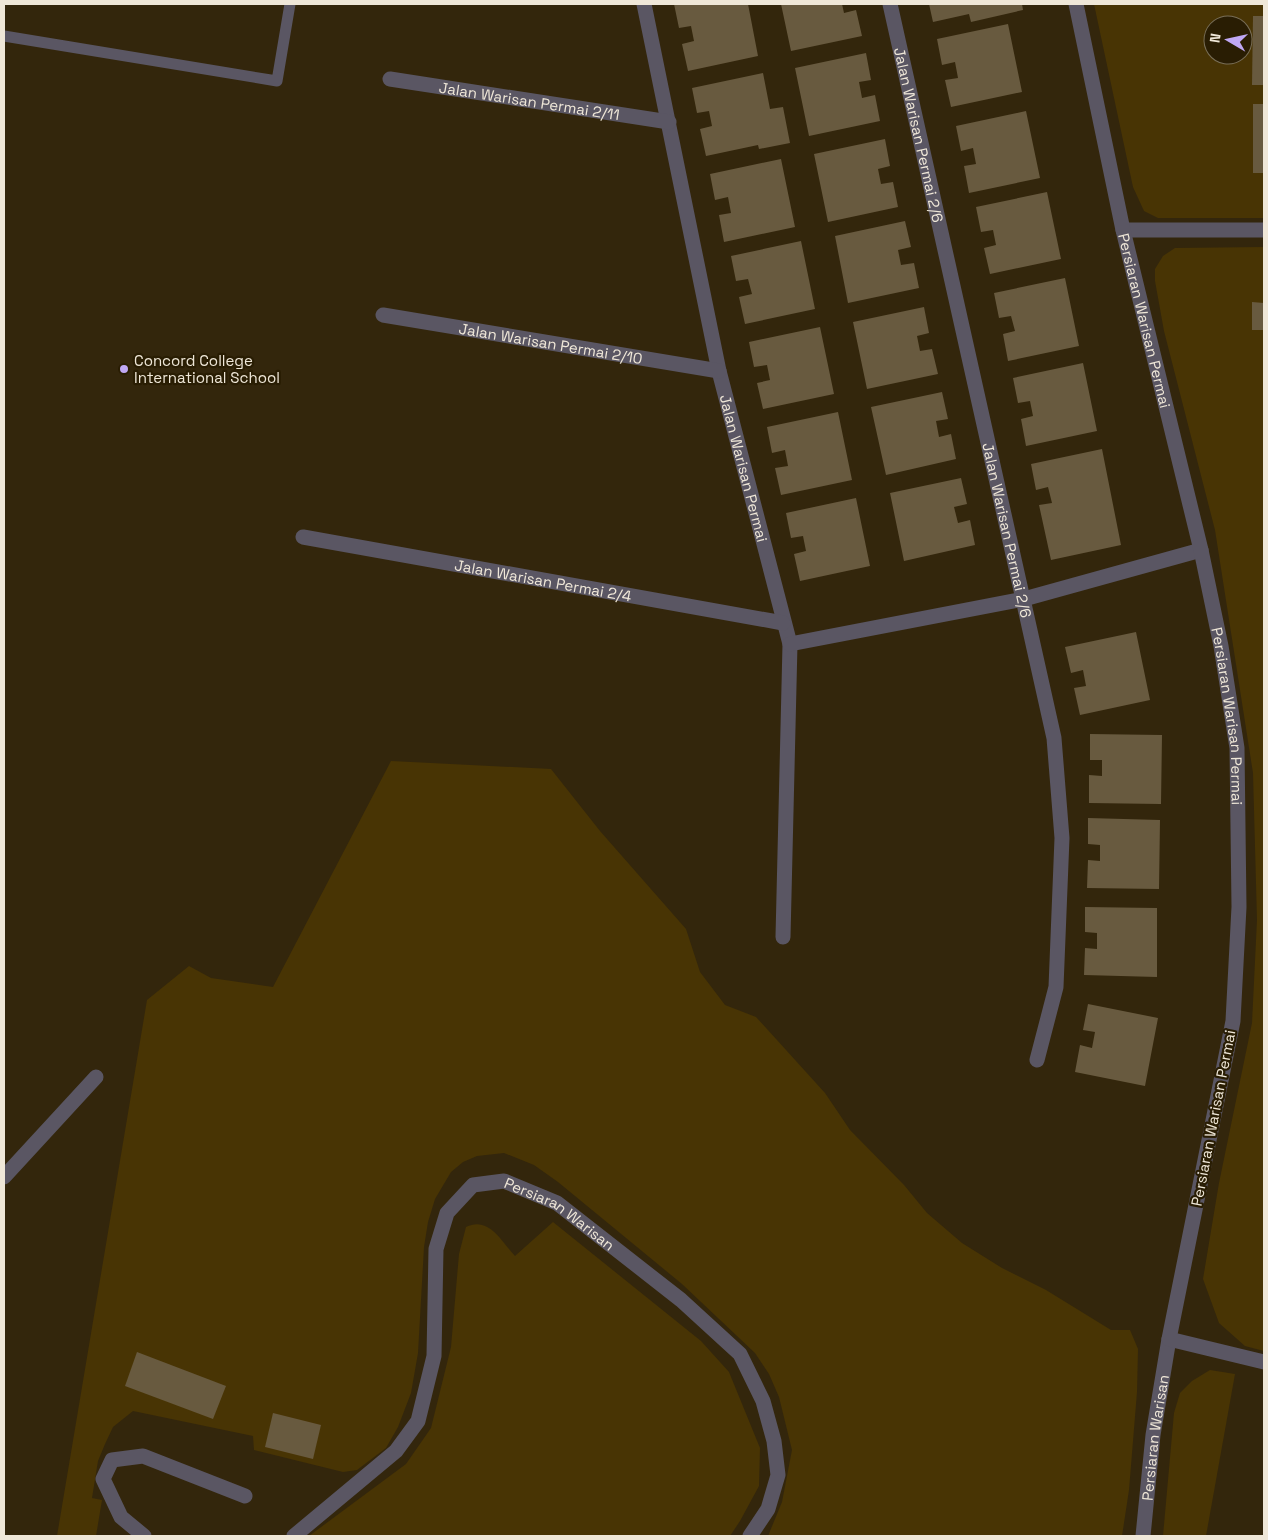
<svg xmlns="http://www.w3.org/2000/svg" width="1268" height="1540" font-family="'Space Grotesk',sans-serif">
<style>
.green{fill:#483404;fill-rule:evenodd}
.building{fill:#685a3f}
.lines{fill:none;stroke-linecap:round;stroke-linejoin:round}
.service{stroke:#5a5663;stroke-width:11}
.minor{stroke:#5a5663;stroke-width:15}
.tertiary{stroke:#5a5663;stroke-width:15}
.poi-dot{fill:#c0a8f4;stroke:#291d03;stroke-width:2}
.labels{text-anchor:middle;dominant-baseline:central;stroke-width:4.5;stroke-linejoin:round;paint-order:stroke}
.street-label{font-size:15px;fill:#efe7d8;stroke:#291d03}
.poi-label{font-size:15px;fill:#efe7d8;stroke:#291d03;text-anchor:start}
</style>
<rect width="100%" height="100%" fill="#33260c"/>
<g class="green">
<path d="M1094,4H1264V218H1158L1144,211L1133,187ZM1213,25H1243V55H1213Z"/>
<polygon points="1264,247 1264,1351 1245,1346 1219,1323 1203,1279 1219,1183 1252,1023 1257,920 1253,773 1215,530 1164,331 1155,281 1155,269 1163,256 1175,248"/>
<polygon points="391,761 551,769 600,831 686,929 700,972 725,1005 756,1017 825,1093 850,1130 904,1185 927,1213 962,1243 1002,1268 1046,1290 1111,1330 1130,1330 1138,1349 1137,1392 1129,1490 1122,1536 768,1536 782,1502 792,1450 779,1397 769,1374 755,1353 682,1284 558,1182 534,1165 504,1153 477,1156 463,1162 451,1172 435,1199 428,1222 424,1247 418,1353 411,1393 398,1427 386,1448 357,1470 343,1472 254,1450 253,1436 133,1411 113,1427 105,1444 98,1461 92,1498 102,1500 96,1536 57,1536 147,1000 189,966 211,978 273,987"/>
<path d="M553,1222L701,1341L729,1372L760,1448L759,1486L740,1521L730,1536H309L406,1464L431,1428L451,1347L459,1254L466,1227C489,1216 501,1241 515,1256Z"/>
<polygon points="1210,1370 1235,1374 1206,1536 1163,1536 1174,1413 1180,1393 1192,1381"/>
</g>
<g class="building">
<polygon points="674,4 748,4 758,56 688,71 682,44 694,41 691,26 679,28"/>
<polygon points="781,4 842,4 844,13 856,10 862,36 791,51"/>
<polygon points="929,4 1022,4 1023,10 971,22 969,14 933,22"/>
<polygon points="1253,16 1264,16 1264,85 1252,85"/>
<polygon points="1008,24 1022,92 951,107 945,80 958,78 955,62 942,65 937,39"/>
<polygon points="866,53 871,80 859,82 862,98 875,95 880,121 809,136 795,68"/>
<polygon points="763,73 770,109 783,107 790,143 759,149 758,145 706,156 700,129 712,126 709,111 697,113 692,88"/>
<rect x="1253" y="104" width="11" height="69"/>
<polygon points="1026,111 1040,178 969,193 964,166 976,164 973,148 961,151 956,126"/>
<polygon points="885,139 890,166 878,169 881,184 893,182 898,207 828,222 814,154"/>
<polygon points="781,159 795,227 724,242 719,215 731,213 728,197 715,200 710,174"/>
<polygon points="1047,192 1061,259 990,274 984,248 996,245 993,230 981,232 976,207"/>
<polygon points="905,221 911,247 898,250 901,265 914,263 919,288 848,303 835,236"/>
<polygon points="801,241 815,309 745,324 739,297 752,294 748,279 736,281 731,256"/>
<polygon points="1065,278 1079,346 1008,361 1003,334 1015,331 1011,316 999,318 994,293"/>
<polygon points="1252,302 1264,303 1264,330 1252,330"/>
<polygon points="924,307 929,333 917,336 920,351 932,349 938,374 867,389 853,322"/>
<polygon points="820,327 834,394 763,409 757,383 770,380 767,365 754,367 749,342"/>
<polygon points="1083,363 1097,431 1026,446 1021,419 1033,416 1030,401 1018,403 1013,378"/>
<polygon points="942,392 948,419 936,421 939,437 951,434 956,459 886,475 871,407"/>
<polygon points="838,412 852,480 781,495 775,468 788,466 785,450 772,453 767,427"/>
<polygon points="1102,449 1121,545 1051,560 1039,505 1052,503 1048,487 1036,490 1031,464"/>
<polygon points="961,478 967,504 954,507 958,523 970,520 975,545 904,561 890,493"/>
<polygon points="856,498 870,566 800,581 794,554 806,551 803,536 791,538 786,513"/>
<polygon points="1136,632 1150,700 1080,715 1074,688 1086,686 1083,670 1071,673 1065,647"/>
<polygon points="1090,734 1162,735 1161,804 1089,803 1089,775 1102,776 1102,760 1090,760"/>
<polygon points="1088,818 1160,820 1159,889 1087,888 1088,860 1100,861 1100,845 1088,844"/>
<polygon points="1085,907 1157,908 1157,977 1084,975 1085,948 1097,949 1097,933 1085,932"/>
<polygon points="1088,1004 1158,1018 1145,1086 1075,1072 1080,1045 1092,1048 1095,1032 1083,1030"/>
<polygon points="137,1352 226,1386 213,1419 125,1386"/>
<polygon points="273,1413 321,1425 313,1459 265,1447"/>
</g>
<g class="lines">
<polyline class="service" points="4,36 277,81 290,4"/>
<g class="minor">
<path id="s1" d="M644,4L719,371L790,644L783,937"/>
<path id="s2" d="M890,4L1054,738L1062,838L1056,987L1037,1060"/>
<path id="s3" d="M390,79L669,122"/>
<polyline points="1123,230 1264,230"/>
<path id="s4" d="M383,315L719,371"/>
<path id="s5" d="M303,537L783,623"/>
<polyline points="790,644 1024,599 1201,550"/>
<polyline points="4,1177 96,1077"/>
<polyline points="144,1536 121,1517 103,1479 112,1460 143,1456 245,1496"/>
<path id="s6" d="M294,1536L396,1451L418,1421L434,1356L436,1249L447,1213L473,1185L504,1181L557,1203L681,1300L740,1354L763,1401L774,1441L778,1475L768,1509L750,1536"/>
<path id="s7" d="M1143,1536L1153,1435L1169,1339"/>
</g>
<path class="tertiary" id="s8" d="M1076,4L1123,230L1201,550L1221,646L1237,748L1239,907L1233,1021L1169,1339L1264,1362"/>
</g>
<circle class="poi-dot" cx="124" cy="369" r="5"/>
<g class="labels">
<g class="street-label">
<text stroke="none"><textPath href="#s3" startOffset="141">Jalan Warisan Permai 2/11</textPath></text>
<text stroke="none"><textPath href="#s2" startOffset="134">Jalan Warisan Permai 2/6</textPath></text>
<text stroke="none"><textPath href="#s8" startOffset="324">Persiaran Warisan Permai</textPath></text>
<text stroke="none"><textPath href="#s4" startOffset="170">Jalan Warisan Permai 2/10</textPath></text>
<text stroke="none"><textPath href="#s1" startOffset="475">Jalan Warisan Permai</textPath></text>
<text stroke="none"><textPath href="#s2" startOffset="539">Jalan Warisan Permai 2/6</textPath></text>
<text stroke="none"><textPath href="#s5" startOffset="244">Jalan Warisan Permai 2/4</textPath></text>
<text stroke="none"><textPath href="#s8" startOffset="729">Persiaran Warisan Permai</textPath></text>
<text transform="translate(1213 1118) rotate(-79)">Persiaran Warisan Permai</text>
<text stroke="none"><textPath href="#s6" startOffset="516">Persiaran Warisan</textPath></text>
<text stroke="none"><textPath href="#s7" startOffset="99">Persiaran Warisan</textPath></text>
</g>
<g class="poi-label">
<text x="134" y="360">Concord College<tspan x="134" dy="17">International School</tspan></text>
</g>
</g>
<rect width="1268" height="1540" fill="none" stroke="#efe7d8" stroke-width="10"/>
<g transform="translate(1228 40) rotate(279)"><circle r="24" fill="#291d03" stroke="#786e58"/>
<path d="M0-4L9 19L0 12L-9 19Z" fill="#c0a8f4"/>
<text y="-8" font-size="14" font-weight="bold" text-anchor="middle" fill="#efe7d8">N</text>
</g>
</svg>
